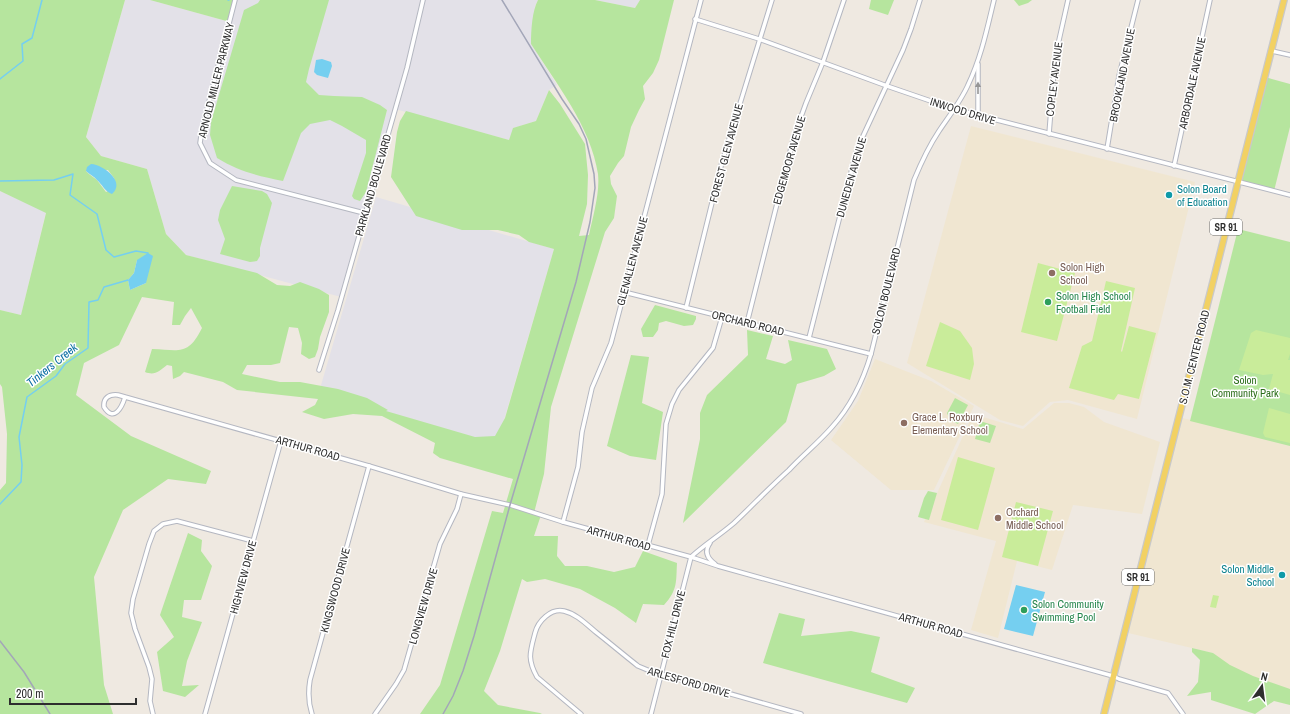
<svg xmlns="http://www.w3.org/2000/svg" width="1290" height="714" font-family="'Archivo Narrow',sans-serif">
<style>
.industrial{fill:#e3e1e8}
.education{fill:#f0e6d1}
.green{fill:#b6e59e;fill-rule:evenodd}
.pitch{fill:#c9ec9a}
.water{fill:#75cff0}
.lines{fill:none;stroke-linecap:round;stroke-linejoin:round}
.stream{stroke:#75cff0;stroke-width:1.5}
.street-casing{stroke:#b4b7c1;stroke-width:5.5}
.primary-casing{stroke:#c9c9c9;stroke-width:8}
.street{stroke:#fff;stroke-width:3.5}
.primary{stroke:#f2d163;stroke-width:5.5}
.rail{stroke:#a3a6b8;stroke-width:1.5}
.oneway{fill:#969696}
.culture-dot{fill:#0f9aa8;stroke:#fff;stroke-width:1.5}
.education-dot{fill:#8d6e63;stroke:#fff;stroke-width:1.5}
.leisure-dot{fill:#2e9e5b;stroke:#fff;stroke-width:1.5}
.labels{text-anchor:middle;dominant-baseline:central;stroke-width:3;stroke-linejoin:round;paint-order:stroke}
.shield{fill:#fff;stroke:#6d6d6d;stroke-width:1}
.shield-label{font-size:10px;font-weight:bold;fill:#2e2e2e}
.street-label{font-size:11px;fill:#2e2e2e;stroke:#fff}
.culture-label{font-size:11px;fill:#0d838f;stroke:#fff;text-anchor:start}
.education-label{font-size:11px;fill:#785e54;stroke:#fff;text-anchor:start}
.leisure-label{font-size:11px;fill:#27864d;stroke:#fff;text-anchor:start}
.park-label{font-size:11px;fill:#2c6e1b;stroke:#fff}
.water-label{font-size:12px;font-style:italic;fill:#0d6fa3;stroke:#fff}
</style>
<rect width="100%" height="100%" fill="#efe9e1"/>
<g class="industrial">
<polygon points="125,0 150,0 230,22 235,0 538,0 535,6 531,44 557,85 549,90 536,121 514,128 509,140 395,109 341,297 186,255 166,234 147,169 101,156 86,137"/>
<polygon points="595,0 640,0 635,8"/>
<polygon points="0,191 46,212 21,315 0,310"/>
<polygon points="376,197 554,249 497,444 319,392"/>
</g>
<g class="education">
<polygon points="971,126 1195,182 1137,419 1068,400 1050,402 1023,426 1000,420 907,363"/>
<polygon points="875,359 931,381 974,406 934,490 891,490 831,440 858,401"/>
<polygon points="1054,403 1069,403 1084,407 1104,422 1160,442 1142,514 1073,505 1052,570 1017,561 998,638 971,630 996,541 924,522 973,414 1023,429"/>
<polygon points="1179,417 1290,445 1290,694 1239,681 1213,653 1124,632"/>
</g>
<g class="green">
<path d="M0,0H125L86,137L101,156L147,169L166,234L186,255L257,273L277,285L290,286L300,282L319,289L329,295V312L320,337L318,349L315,357L309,359L301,354L302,343L298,328L289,327L280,363L271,365H247L242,374L280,382H300L338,389L367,398L388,410L386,411L475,437L495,436L505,418L554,249L529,242L519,235L498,230H462L416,216L391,177L397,132L400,121L406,111L509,140L513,128L536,121L549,90L560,104L585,144L588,175L587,204L579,236L589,235C593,216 600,193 598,174C591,127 556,83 531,44C531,31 532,11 538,0H595L635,8L640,0H674L659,60L653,73L643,86L645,99L639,110L631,127L624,156L618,163L610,176L611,184L617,196L614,218L605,232L551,407L544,474L534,513L541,515L534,536H558L557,556L565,566H587L614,572L635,567L643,551L677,563C676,581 678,590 664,605L643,604L636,623L615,608L580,589L545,579L527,582L522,579L500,651L484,691L498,705L540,713L542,714H420L440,685L492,511L503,513L513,479L440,458L433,453L435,443L382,416L353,414L324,419L302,412L315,405L318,399L237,390L223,382L184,372L180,376L173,379L172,366L167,365C159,371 155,376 145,372L152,349C180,350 188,356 202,328L191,308L185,316L180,325H172L174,302L142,297L119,345L84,363L76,395L131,436L211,471L206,484L168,479L123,510L94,577L104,685L113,714H0V490L6,483L7,434L2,387L0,384V310L21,315L46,213L0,191ZM108,170L114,178L116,187L106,192L97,180L89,174L86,171ZM137,260L146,283L130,290L128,280L134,273Z"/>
<polygon points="150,0 235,0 230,22"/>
<path d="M260,0H329L309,69L306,82L319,95L334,96L362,97L380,105L387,110L366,192L360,201L354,199L352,196L366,153V140L342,126L330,120L310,124L301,133L283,181C258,176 238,171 217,158L210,135L211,122L244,10L258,3Z"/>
<polygon points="871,0 894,0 888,15 869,9"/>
<polygon points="1014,0 1032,0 1028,3 1019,6"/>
<polygon points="1265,77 1290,84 1290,127 1274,191 1238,182"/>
<polygon points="232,186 262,191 267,194 272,203 260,248 260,256 257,261 250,262 220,254 225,239 218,220 220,210"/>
<polygon points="1238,229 1290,242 1290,446 1190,421"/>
<polygon points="655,305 696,316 696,319 693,325 684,326 666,321 659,323 658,330 653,337 643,337 641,329"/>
<polygon points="747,330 773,336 766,359 785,364 792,360 788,340 827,349 836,369 824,376 797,384 786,422 683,523 700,439 700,413 707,395 748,355"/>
<polygon points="631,355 649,357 642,403 663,412 656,460 630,456 607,446"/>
<polygon points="955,398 968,405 958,424 950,420 947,413"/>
<polygon points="980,421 996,426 990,443 975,439"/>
<polygon points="928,491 937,493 929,520 918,517 924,498"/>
<polygon points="188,533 202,540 201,551 212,566 201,600 184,600 182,617 202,622 187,661 182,686 199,685 185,697 163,691 157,652 174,637 160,615"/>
<polygon points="779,613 805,619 801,636 851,631 880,637 871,672 915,688 907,703 763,663"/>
<polygon points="1192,648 1213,653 1230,665 1253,676 1290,689 1290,705 1274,701 1255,714 1211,700 1211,692 1187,696 1198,682 1200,660 1192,652"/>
</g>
<g class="pitch">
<polygon points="1038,263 1075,273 1057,341 1021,332"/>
<polygon points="1106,281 1135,288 1121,351 1122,352 1129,326 1156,333 1139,399 1118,394 1114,400 1069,388 1082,346 1092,341"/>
<polygon points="940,322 960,331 972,348 974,364 970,380 926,366"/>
<polygon points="1256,330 1290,338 1290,354 1288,360 1290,360 1290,395 1269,389 1273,374 1263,375 1239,370 1251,333"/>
<polygon points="1269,408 1290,414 1290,443 1265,437 1263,433"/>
<polygon points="958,457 995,468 978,530 941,520"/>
<polygon points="1016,502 1053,511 1038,566 1002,557"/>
<polygon points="1213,595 1219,596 1216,608 1210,607"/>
</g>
<g class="water">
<polygon points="322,59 331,62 332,66 328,78 317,75 314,72 316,60"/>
<path d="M91,164C104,165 126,182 112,194C104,191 103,185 97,180C94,176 90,175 86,171L87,167Z"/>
<polygon points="148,253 153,256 146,283 130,290 128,280 134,273 137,260"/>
<polygon points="1016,585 1045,592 1033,636 1004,629"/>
</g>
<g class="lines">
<g class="stream">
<polyline points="228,0 229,0"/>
<polyline points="0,79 23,61 22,44 32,38 42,0"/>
<polyline points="0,181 54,180 73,174 70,195 97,214 106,250 114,257 136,251 148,253"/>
<polyline points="0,504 21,482 22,465 19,437 27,397 56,376 65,364 88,348 89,302 98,300 104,287 128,280"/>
</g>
<defs>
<g id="street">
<polyline points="235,0 202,129 200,143 210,163 236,180 364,213"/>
<polyline points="695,19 759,39 887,86 954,109 1290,195"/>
<polyline points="1272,51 1290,55"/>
<polyline points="978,64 978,116"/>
<polyline points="1049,134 1055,58 1068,0"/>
<polyline points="1107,149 1119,76 1138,0"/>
<polyline points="1174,166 1210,0"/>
<polyline points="624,292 871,354"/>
<polyline points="686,308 722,162 772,0"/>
<polyline points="747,323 794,136 806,103 823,62 844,0"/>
<polyline points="809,338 857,149 903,50 911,29 920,0"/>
<polyline points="319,370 338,310 407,68 423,0"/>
<path d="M125,397C122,407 114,423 104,407C103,398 109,394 118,395L369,466L461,494L510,505L563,522L691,557L718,566L1113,676L1119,679L1168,693L1183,714"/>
<polyline points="563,522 578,467 582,432 592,388 611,343 701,0"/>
<path d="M710,543C704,551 707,558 715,564"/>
<polyline points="648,545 662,494 666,424 672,404 679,390 713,348 722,317"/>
<path d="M691,557C704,545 720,535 734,523C752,506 770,487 789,470C803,455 819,442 832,427C851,406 863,381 871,354L914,180C921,163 929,146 939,131C949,116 961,101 968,85C981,58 987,29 994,0"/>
<polyline points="153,714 150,701 152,679 149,667 135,629 131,613 133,599 149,544 154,531 163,524 177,521 253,541"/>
<polyline points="205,714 281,441"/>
<path d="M312,714C308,702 308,692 310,680L369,466"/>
<polyline points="375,714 396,684 404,670 440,544 457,509 461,494"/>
<path d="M581,714L537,677C527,659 530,652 535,633C538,621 551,608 564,611C577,614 587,625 597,633C611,644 624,655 638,666L650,671L801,714"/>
<polyline points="651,714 691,557"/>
</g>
<polyline id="primary" points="1104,714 1284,0"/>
</defs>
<use href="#street" class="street-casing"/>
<use href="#primary" class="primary-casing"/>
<use href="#street" class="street"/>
<use href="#primary" class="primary"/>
<g class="rail">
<polyline points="0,641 24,672 50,714"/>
<polyline points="443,714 453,696 463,671 474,636 510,505 576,282 590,222 595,188 594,174 586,139 579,124 562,99 502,0"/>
</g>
</g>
<defs><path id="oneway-solid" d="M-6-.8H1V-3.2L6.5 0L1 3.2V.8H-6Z"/></defs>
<use class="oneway" href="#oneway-solid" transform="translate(978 88) rotate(-90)"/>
<g class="culture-dot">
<circle cx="1169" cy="195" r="4"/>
<circle cx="1282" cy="575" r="4"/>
</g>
<g class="education-dot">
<circle cx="1052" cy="273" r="4"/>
<circle cx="904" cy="423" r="4"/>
<circle cx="998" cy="518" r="4"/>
</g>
<g class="leisure-dot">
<circle cx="1048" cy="302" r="4"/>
<circle cx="1024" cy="610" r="4"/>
</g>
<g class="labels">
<g class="shield">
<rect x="1210" y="219" width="32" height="16" rx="3"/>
<rect x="1122" y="569" width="32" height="16" rx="3"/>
</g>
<g class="shield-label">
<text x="1226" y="227">SR 91</text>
<text x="1138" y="577">SR 91</text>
</g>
<g class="street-label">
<text transform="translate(1122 75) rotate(-79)">BROOKLAND AVENUE</text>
<text transform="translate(1054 79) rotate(-83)">COPLEY AVENUE</text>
<text transform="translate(216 80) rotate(-76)">ARNOLD MILLER PARKWAY</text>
<text transform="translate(1192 83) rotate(-78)">ARBORDALE AVENUE</text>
<text transform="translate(963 111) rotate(17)">INWOOD DRIVE</text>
<text transform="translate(726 153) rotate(-75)">FOREST GLEN AVENUE</text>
<text transform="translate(789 160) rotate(-74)">EDGEMOOR AVENUE</text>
<text transform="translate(851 177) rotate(-74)">DUNEDEN AVENUE</text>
<text transform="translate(373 185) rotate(-74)">PARKLAND BOULEVARD</text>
<text transform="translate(632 261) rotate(-75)">GLENALLEN AVENUE</text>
<text transform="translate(886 291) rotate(-76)">SOLON BOULEVARD</text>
<text transform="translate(748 323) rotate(14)">ORCHARD ROAD</text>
<text transform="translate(1194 357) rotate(-76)">S.O.M. CENTER ROAD</text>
<text transform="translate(308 448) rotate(16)">ARTHUR ROAD</text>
<text transform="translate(619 538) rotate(16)">ARTHUR ROAD</text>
<text transform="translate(243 577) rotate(-75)">HIGHVIEW DRIVE</text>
<text transform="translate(335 590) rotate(-75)">KINGSWOOD DRIVE</text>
<text transform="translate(423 606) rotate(-74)">LONGVIEW DRIVE</text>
<text transform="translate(673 624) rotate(-76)">FOX HILL DRIVE</text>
<text transform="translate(931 625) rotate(16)">ARTHUR ROAD</text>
<text transform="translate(689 682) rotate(16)">ARLESFORD DRIVE</text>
</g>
<g class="culture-label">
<text x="1177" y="189">Solon Board<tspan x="1177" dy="13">of Education</tspan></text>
<text x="1274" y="569" text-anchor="end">Solon Middle<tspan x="1274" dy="13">School</tspan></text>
</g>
<g class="education-label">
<text x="1060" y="267">Solon High<tspan x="1060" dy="13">School</tspan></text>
<text x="912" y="417">Grace L. Roxbury<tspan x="912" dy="13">Elementary School</tspan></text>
<text x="1006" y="512">Orchard<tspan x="1006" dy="13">Middle School</tspan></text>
</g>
<g class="leisure-label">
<text x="1056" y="296">Solon High School<tspan x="1056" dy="13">Football Field</tspan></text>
<text x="1032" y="604">Solon Community<tspan x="1032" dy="13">Swimming Pool</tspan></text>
</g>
<g class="park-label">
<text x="1245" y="380">Solon<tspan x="1245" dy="13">Community Park</tspan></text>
</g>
<g class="water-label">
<text transform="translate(52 365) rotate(-39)">Tinkers Creek</text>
</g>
</g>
<g transform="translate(1262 686) rotate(14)" stroke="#ffffff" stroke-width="3" paint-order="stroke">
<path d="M0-3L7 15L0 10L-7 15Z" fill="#2e2e2e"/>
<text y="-6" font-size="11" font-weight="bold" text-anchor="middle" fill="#2e2e2e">N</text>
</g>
<path d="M10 698v6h126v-6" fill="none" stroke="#2e2e2e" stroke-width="2"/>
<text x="16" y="698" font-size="12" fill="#2e2e2e" stroke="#ffffff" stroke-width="3" paint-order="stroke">200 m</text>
</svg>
